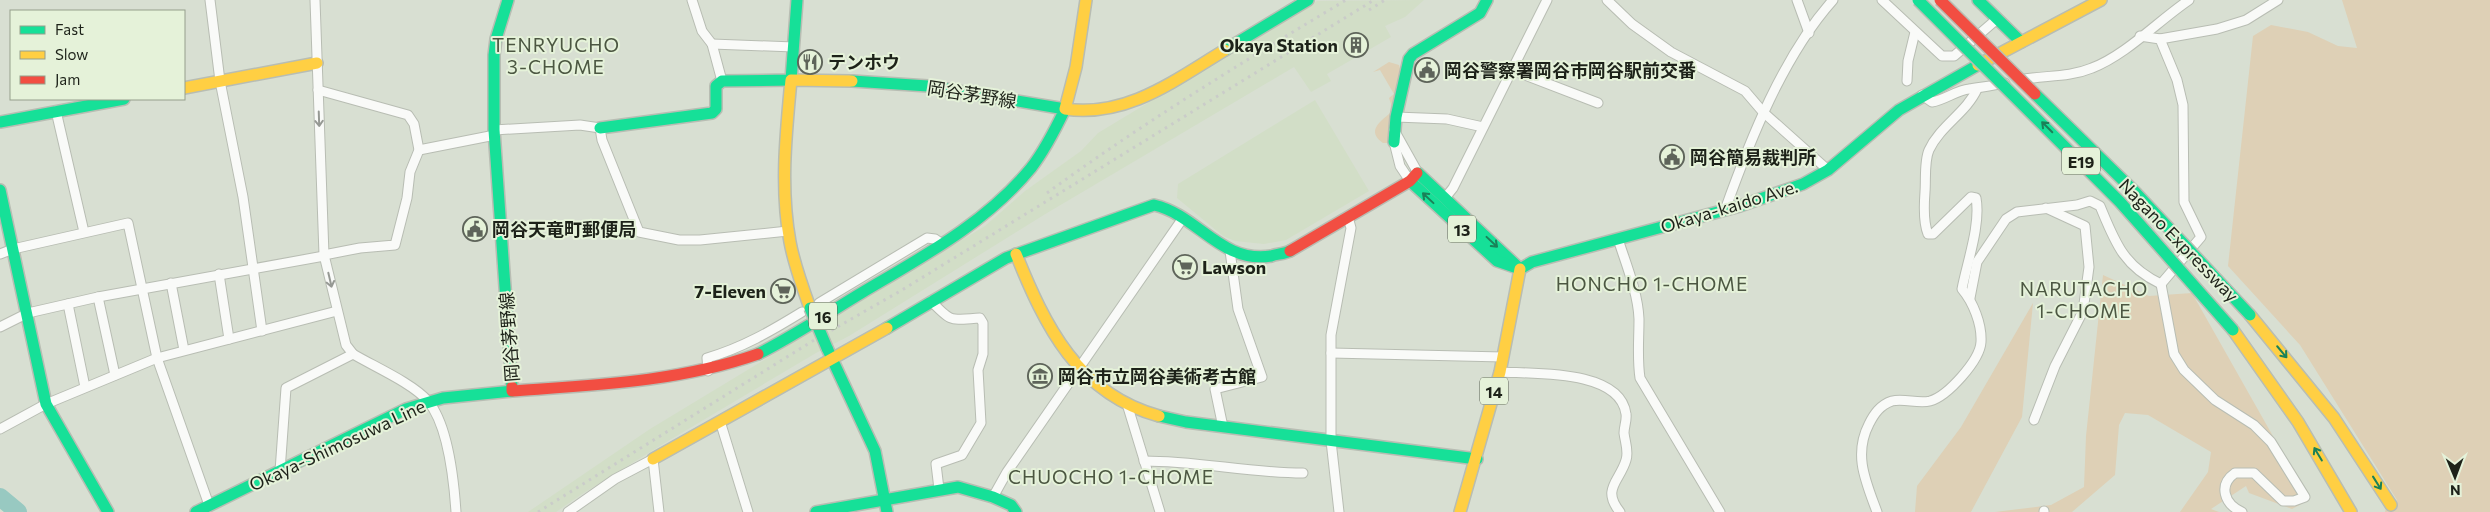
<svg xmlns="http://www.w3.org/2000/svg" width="2490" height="512" font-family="Commissioner,'Noto Sans JP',sans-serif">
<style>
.built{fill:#d2dec7}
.green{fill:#ded0b6}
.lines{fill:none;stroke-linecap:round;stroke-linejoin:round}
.river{stroke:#98c9c1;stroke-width:18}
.street-casing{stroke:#b8bdb3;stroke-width:11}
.fast-casing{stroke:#b8bdb3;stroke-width:14}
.slow-casing{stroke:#b8bdb3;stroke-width:14}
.jam-casing{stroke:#b8bdb3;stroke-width:14}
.street{stroke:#f9faf8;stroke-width:9}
.fast{stroke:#16e098;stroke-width:11}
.slow{stroke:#ffcf43;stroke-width:11}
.jam{stroke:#f24e42;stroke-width:11}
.rail{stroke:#caccc9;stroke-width:3;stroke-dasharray:2.5 5;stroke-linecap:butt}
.fast-bridge-casing{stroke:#b8bdb3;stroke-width:14;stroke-linecap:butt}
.jam-bridge-casing{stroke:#b8bdb3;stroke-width:14;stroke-linecap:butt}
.fast-bridge{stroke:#16e098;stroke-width:11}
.jam-bridge{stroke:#f24e42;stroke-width:11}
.oneway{stroke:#969994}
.oneway2{stroke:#1a8158}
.labels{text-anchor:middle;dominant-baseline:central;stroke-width:4;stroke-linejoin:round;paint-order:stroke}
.shield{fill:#e5f2d9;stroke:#596053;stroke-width:1}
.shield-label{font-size:16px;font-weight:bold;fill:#1d2219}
.poi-label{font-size:18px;font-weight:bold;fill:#1d2219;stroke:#e5f2d9;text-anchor:start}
.street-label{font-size:18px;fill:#1d2219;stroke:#e5f2d9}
.neighbourhood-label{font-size:19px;letter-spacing:1px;fill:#4c5742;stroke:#e5f2d9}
</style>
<rect width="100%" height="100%" fill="#d8dfd2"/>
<g class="built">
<polygon points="1424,0 1405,17 1385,26 1391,37 1327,74 1331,81 1311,92 1294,67 1047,213 849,336 816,353 668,441 582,494 556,512 528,512 650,429 985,226 1025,191 1081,151 1098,133 1317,1"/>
<polygon points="1315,100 1369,191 1286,240 1264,244 1235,241 1223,236 1177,198 1178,184"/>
</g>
<g class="green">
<polygon points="2342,0 2490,0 2490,512 2385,512 2386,508 2397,500 2300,345 2228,266 2253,36 2271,25 2308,32 2338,46 2357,48"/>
<path d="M1389,62L1399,65L1401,72L1389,143H1383C1366,131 1380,122 1390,113L1391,104L1389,98L1394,94L1380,70L1373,72Z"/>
<polygon points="2103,275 2149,296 2192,293 2309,500 2292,509 2249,493 2246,486 2211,509 2219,512 2180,512 2208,472 2211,452 2148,415 2125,413 2119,425 2115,475 2072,512 1995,512 2051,505 2084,487 2086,436"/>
<polygon points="2033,303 2022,417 1971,512 1915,512 1917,486 1961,427"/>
</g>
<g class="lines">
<polyline class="river" points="0,497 18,512"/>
<defs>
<g id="street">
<polyline points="210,0 220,81 243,197 262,331"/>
<path d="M315,0L324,255L346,345L353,354C375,367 412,383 428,401C448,425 454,482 456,512"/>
<polyline points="692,0 702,31 712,44 722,81"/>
<polyline points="1607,0 1632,24 1671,52 1745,91 1763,112 1828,170"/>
<polyline points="1797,0 1809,33"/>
<polyline points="1882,0 1942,56 1954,56 1997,19"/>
<polyline points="2140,36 2160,39 2177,80 2183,105 2184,202 2201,237 2161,284"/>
<polyline points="2160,39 2217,29 2246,20 2278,0"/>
<polyline points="712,44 794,47"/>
<polyline points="1512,70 1598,103"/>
<path d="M2020,80C2044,75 2068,78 2092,68C2126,55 2158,21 2189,0"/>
<polyline points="1907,81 1908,61 1915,32"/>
<polyline points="318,90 408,115 414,124 419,150 410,172 407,198 395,245 360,248 324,255"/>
<path d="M1922,95L1932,102C1945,100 1957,90 1969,89C1981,87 1993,86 2005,83"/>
<polyline points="56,111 84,232"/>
<polyline points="1396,117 1447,119 1483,127"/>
<polyline points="494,130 580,125 600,128 602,140 639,232 679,240 700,240 788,231"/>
<polyline points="1394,130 1418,173"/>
<polyline points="1394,142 1400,166 1410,181"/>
<polyline points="419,150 495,135"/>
<polyline points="1445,198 1453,188 1547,0"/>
<path d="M1725,210C1750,140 1783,56 1833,0"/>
<path d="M1618,239C1626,264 1638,293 1639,319C1639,340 1637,358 1640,378L1720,512"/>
<polyline points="0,254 13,249 128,223 157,358 209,505"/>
<polyline points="219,274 229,339"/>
<polyline points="171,283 184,350"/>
<path d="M2161,284L2174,354L2184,370L2215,400L2254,425L2271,442L2305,497L2294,501H2283L2254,473H2235C2218,485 2224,504 2242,512"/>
<polyline points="98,297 115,375"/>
<path d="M1970,298L1977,262L2006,219L2017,212L2077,205L2090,201L2100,206C2115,242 2123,266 2161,284"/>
<path d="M931,301C952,323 950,320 980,318L983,323V354L978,370L981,423L962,455L936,464L939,489"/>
<polyline points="819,303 927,238 935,239 942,244"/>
<polyline points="68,304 85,387"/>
<polyline points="0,327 28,313 98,297 324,256"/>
<polyline points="1331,353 1503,357"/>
<path d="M708,371L707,358C742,348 771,331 802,312"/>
<path d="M1500,372C1533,374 1620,369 1626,414C1627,420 1624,427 1624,433C1625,442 1629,451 1626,460C1620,481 1601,489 1620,512"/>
<polyline points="1127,404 1160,512"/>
<polyline points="2034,420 2055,366 2083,311 2089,267 2085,226 2046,208"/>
<polyline points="720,421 748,512"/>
<polyline points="1223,427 1215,389 1262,377 1238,309 1230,251"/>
<polyline points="0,429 46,404 157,358 337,311"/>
<path d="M1144,461C1198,461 1250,473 1303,473"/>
<polyline points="280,471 286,388 353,354"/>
<polyline points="993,497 1007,472 1183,218"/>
<polyline points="568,512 615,479 653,459 659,512"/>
<polyline points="1339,512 1331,441 1331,335 1351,228 1348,217"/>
<path d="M1877,512C1866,482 1853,455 1869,424C1874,414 1880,405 1892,401C1904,398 1918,404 1930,401C1948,396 1980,360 1981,342C1982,324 1973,302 1962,289C1967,263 1981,224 1976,198L1971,197L1933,234H1928C1923,222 1924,205 1925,192C1926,180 1924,161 1929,150C1940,126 1967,112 1977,89"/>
<polyline points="2044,512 2044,511"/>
</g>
<g id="fast">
<polyline points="508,0 496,39 494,55 494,130 512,387"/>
<polyline points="1978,0 2021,42"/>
<polyline points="1225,50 1308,0"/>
<polyline points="0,122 124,99"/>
<polyline points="600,128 712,113 716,109 716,86 722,81 791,80 797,0"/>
<polyline points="1394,142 1396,117 1409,59 1413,54 1480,13 1487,0"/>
<polyline points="1418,173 1518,267"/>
<polyline points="1410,181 1497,261 1520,269"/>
<polyline points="0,190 46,404 108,512"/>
<polyline points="1520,269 1532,262 1740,206 1803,184 1828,170 1899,110 1978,65"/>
<path d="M887,328L1006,258L1154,205C1198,215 1221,264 1271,256C1277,254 1284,254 1290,251"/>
<polyline points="827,348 875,451 887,512"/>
<path d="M758,354C794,336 828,313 863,292C922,257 986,223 1031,168C1045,150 1055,130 1065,109L928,86L852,81"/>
<polyline points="1159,416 1186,422 1477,459"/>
<polyline points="196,512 406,409 443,398 512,391"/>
<polyline points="816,512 958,487 993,497 1011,505 1016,512"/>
</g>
<g id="slow">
<path d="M1086,0L1076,67L1065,109C1127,118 1175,80 1225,50"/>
<polyline points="1978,65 2101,0"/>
<polyline points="184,88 317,63"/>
<path d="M1016,254C1045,326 1078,394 1159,416"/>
<path d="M810,308C802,286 794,264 790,242C780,188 786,133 791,80L852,81"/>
<polyline points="2250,315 2334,418 2391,505"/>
<polyline points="2233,330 2298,422 2351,512"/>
<polyline points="653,459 887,328"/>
<polyline points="1460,512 1500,372 1520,269"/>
</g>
<g id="jam">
<polyline points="1290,251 1410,181 1417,173"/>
<path d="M512,387V391C596,385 678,382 758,354"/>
</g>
</defs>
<use href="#street" class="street-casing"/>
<use href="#fast" class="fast-casing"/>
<use href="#slow" class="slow-casing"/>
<use href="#jam" class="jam-casing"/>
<use href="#street" class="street"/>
<use href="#fast" class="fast"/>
<use href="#slow" class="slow"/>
<use href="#jam" class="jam"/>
<g class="rail">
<polyline points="1369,10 1385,0"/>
<path d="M1047,193C1143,123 1244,61 1346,0"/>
<polyline points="538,512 811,342 902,290 1374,0"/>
</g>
<defs>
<g id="fast-bridge">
<polyline points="1918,0 2120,202 2233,330"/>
<polyline points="2035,94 2136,193 2250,315"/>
<polyline points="810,308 827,348"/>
</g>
<polyline id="jam-bridge" points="1940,0 2035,94"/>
</defs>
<use href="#fast-bridge" class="fast-bridge-casing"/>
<use href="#jam-bridge" class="jam-bridge-casing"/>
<use href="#fast-bridge" class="fast-bridge"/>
<use href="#jam-bridge" class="jam-bridge"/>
</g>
<defs><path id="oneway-shaft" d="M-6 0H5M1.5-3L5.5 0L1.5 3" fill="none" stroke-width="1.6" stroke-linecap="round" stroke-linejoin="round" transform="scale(1.25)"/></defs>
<g class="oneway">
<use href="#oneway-shaft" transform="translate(319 119) rotate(88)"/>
<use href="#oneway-shaft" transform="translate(330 280) rotate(77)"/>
</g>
<g class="oneway2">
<use href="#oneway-shaft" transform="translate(2047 127) rotate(-135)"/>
<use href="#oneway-shaft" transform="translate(1428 198) rotate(-137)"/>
<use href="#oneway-shaft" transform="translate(1492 242) rotate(43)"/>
<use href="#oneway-shaft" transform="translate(2282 352) rotate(50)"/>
<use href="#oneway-shaft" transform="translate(2318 454) rotate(-121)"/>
<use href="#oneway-shaft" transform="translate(2377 483) rotate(58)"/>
</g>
<defs>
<symbol id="building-ring" viewBox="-11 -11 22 22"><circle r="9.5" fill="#e5f2d9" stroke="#5e645a" stroke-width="1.5"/><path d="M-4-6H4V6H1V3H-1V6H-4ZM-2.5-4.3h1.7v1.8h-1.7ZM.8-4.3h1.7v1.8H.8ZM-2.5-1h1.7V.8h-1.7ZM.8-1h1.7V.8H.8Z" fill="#5e645a"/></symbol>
<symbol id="restaurant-ring" viewBox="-11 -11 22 22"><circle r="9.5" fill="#e5f2d9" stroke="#5e645a" stroke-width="1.5"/><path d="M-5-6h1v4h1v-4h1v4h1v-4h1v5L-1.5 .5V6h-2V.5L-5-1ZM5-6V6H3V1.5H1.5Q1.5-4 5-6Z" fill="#5e645a"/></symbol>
<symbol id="civic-ring" viewBox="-11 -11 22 22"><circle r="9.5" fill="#e5f2d9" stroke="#5e645a" stroke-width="1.5"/><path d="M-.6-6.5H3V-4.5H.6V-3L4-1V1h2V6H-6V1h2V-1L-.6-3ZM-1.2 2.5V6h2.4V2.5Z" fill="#5e645a"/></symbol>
<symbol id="supermarket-ring" viewBox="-11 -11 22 22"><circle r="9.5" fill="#e5f2d9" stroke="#5e645a" stroke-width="1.5"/><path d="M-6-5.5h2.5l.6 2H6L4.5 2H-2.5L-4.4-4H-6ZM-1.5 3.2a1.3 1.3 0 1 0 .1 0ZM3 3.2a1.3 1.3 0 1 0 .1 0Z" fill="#5e645a"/></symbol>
<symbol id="museum-ring" viewBox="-11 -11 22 22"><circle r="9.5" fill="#e5f2d9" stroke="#5e645a" stroke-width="1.5"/><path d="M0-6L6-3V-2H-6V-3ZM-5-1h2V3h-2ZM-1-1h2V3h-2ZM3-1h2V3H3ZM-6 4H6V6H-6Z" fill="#5e645a"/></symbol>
</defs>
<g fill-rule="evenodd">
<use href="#building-ring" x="1342" y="31" width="28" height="28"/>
<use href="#restaurant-ring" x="796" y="48" width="28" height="28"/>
<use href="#civic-ring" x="1413" y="56" width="28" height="28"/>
<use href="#civic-ring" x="1658" y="143" width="28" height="28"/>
<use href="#civic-ring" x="461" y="215" width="28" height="28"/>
<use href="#supermarket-ring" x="1171" y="253" width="28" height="28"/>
<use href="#supermarket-ring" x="769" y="277" width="28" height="28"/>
<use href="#museum-ring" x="1026" y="362" width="28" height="28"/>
</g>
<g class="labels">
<g class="shield">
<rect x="2062" y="147.5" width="38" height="27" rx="4"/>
<rect x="1448" y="215.5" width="28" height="27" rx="4"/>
<rect x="809" y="302.5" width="28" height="27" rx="4"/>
<rect x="1480" y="377.5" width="28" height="27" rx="4"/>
</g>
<g class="shield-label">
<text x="2081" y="161">E19</text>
<text x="1462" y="229">13</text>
<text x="823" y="316">16</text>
<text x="1494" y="391">14</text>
</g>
<g class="poi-label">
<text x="1338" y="45" text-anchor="end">Okaya Station</text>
<text x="828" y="62">テンホウ</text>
<text x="1444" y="70">岡谷警察署岡谷市岡谷駅前交番</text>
<text x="1690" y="157">岡谷簡易裁判所</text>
<text x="492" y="229">岡谷天竜町郵便局</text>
<text x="1202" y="267">Lawson</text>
<text x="766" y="291" text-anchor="end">7-Eleven</text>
<text x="1058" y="376">岡谷市立岡谷美術考古館</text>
</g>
<g class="street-label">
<text transform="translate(972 94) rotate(9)">岡谷茅野線</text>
<text transform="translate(1729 206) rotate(-17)">Okaya-kaido Ave.</text>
<text transform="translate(2179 240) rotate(46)">Nagano Expressway</text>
<text transform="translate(509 337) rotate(-94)">岡谷茅野線</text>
<text transform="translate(337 445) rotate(-25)">Okaya-Shimosuwa Line</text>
</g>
<g class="neighbourhood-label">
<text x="556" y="44">TENRYUCHO<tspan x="556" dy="22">3-CHOME</tspan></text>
<text x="1652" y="283">HONCHO 1-CHOME</text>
<text x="2084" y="288">NARUTACHO<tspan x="2084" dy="22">1-CHOME</tspan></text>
<text x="1111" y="476">CHUOCHO 1-CHOME</text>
</g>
</g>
<rect x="10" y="10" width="175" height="90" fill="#e5f2d9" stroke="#959f8c"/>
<rect x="20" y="26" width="25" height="8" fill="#16e098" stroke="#959f8c"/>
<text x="55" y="35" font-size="15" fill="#1d2219">Fast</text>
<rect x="20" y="51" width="25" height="8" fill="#ffcf43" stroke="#959f8c"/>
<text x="55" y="60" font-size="15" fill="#1d2219">Slow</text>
<rect x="20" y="76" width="25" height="8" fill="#f24e42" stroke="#959f8c"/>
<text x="55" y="85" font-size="15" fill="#1d2219">Jam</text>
<g transform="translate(2455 477) rotate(179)" stroke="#e5f2d9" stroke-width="4" paint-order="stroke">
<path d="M0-4L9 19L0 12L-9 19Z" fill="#1d2219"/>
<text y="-8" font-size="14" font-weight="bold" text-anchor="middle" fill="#1d2219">N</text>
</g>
</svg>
